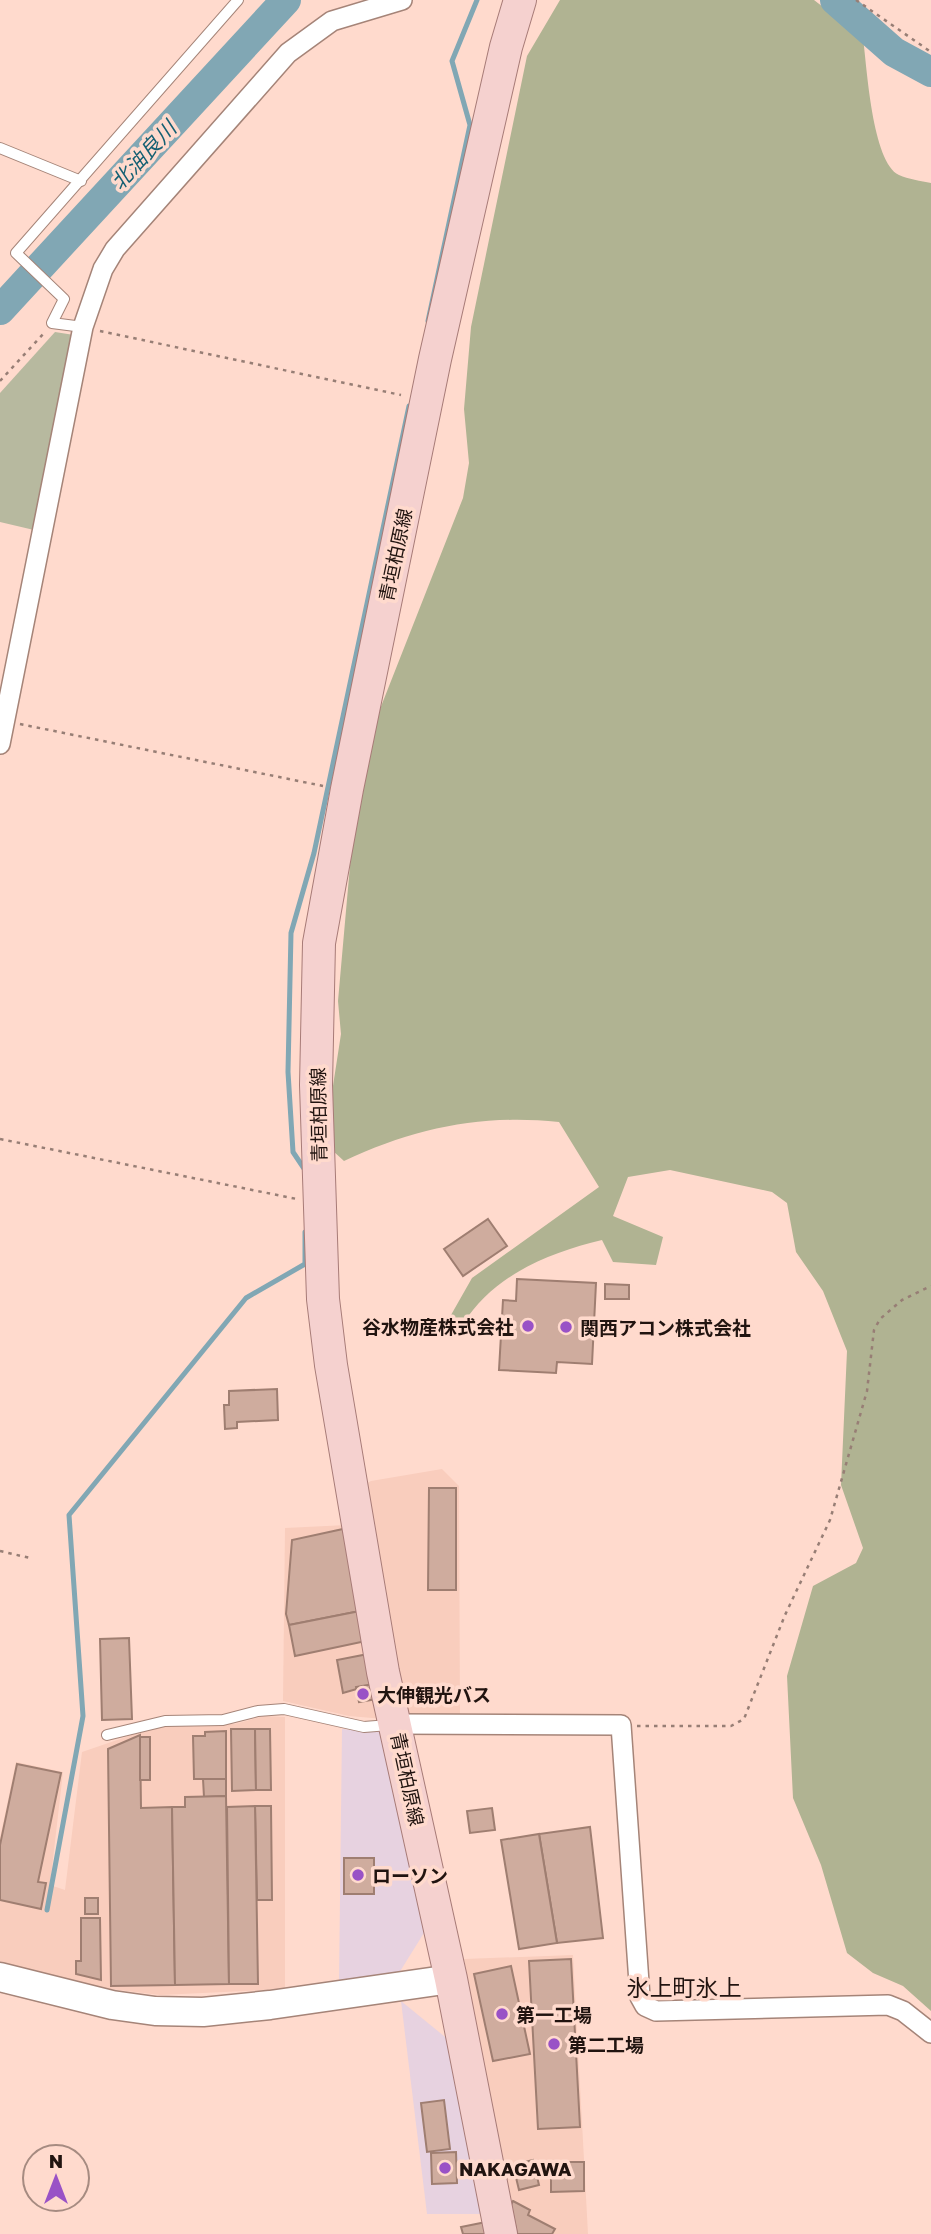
<svg xmlns="http://www.w3.org/2000/svg" width="931" height="2234" font-family="'Golos Text','Noto Sans JP',sans-serif">
<style>
.commercial{fill:#e7d2e0}
.built{fill:#f9cdbd}
.green{fill:#b7b99f}
.forest{fill:#b0b392}
.lines{fill:none;stroke-linecap:round;stroke-linejoin:round}
.stream{stroke:#81a7b4;stroke-width:5}
.river{stroke:#81a7b4;stroke-width:30}
.building{fill:#cfac9e;stroke:#9f7e71;stroke-width:2}
.lane-casing{stroke:#a58478;stroke-width:12}
.street-casing{stroke:#a58478;stroke-width:22}
.secondary-casing{stroke:#a58478;stroke-width:31}
.primary-casing{stroke:#a77b77;stroke-width:34}
.path{stroke:#977e75;stroke-width:2.5;stroke-dasharray:3.5 5;stroke-linecap:butt}
.lane{stroke:#fff;stroke-width:10}
.street{stroke:#fff;stroke-width:19}
.secondary{stroke:#fff;stroke-width:28}
.primary{stroke:#f5d1cf;stroke-width:32}
.poi-dot{fill:#9952c6;stroke:#ffdacd;stroke-width:2.5}
.labels{text-anchor:middle;dominant-baseline:central;stroke-width:7;stroke-linejoin:round;paint-order:stroke}
.street-label{font-size:19px;fill:#211410;stroke:#ffdacd}
.poi-label{font-size:19px;font-weight:bold;fill:#211410;stroke:#ffdacd;text-anchor:start}
.water-label{font-size:21px;font-style:italic;fill:#156073;stroke:#ffdacd}
.quarter-label{font-size:23px;fill:#211410;stroke:#ffdacd}
</style>
<rect width="100%" height="100%" fill="#ffdacd"/>
<g class="commercial">
<polygon points="342,1729 388,1732 427,1928 399,1973 339,1982"/>
<polygon points="401,2001 450,2041 487,2214 427,2214"/>
</g>
<g class="built">
<polygon points="442,1469 459,1486 460,1719 408,1719 384,1592 360,1487 371,1481"/>
<polygon points="347,1525 384,1719 349,1716 283,1701 285,1528"/>
<polygon points="264,1716 285,1717 285,1989 160,1995 102,1988 0,1962 0,1838 16,1762 63,1772 50,1885 65,1890 82,1752 164,1724 235,1724"/>
<polygon points="573,1955 588,2234 517,2234 464,1959"/>
</g>
<polygon class="green" points="55,332 74,335 34,530 0,522 0,393"/>
<path class="forest" d="M560,0H814L863,38C867,67 872,162 899,175C908,179 921,181 931,183V2011L903,1986L873,1973L847,1953L821,1865L793,1798L787,1676L813,1586L856,1563L863,1548L841,1485L847,1351L823,1291L796,1252L787,1203L772,1192L670,1170L628,1177L613,1216L663,1237L656,1265L613,1262L602,1240C548,1253 494,1275 463,1324L451,1315L472,1278L599,1187L559,1122C481,1114 415,1128 344,1161L332,1150L328,1118L341,1034L338,1001L352,843L380,709L463,498L469,463L464,409L471,327L527,56Z"/>
<g class="lines">
<g class="stream">
<polyline points="428,321 470,125 452,61 477,0"/>
<polyline points="307,1173 293,1152 288,1072 291,933 314,853 409,406"/>
<polyline points="47,1910 83,1716 69,1515 246,1298 305,1264 305,1232"/>
</g>
<g class="river">
<polyline points="835,0 894,52 931,72"/>
<polyline points="0,310 286,0"/>
</g>
</g>
<g class="building">
<polygon points="488,1219 507,1246 463,1276 444,1249"/>
<polygon points="517,1279 596,1283 592,1364 557,1362 556,1373 499,1370 503,1300 516,1301"/>
<polygon points="605,1284 629,1285 629,1299 605,1299"/>
<polygon points="277,1389 278,1420 237,1422 237,1428 225,1429 224,1405 229,1405 229,1391"/>
<polygon points="429,1488 456,1488 456,1590 428,1590"/>
<polygon points="343,1529 360,1611 289,1625 286,1614 292,1540"/>
<polygon points="360,1611 366,1641 295,1656 289,1625"/>
<polygon points="129,1638 132,1719 102,1720 100,1639"/>
<polygon points="368,1654 374,1684 343,1693 337,1660"/>
<polygon points="374,1684 377,1699 359,1702 356,1687"/>
<polygon points="231,1729 255,1729 256,1790 232,1791"/>
<polygon points="255,1729 270,1729 271,1790 256,1790"/>
<polygon points="226,1731 226,1779 194,1779 193,1736 205,1736 205,1732"/>
<polygon points="140,1735 141,1808 172,1807 175,1985 111,1986 108,1749"/>
<rect x="140" y="1737" width="10" height="43"/>
<polygon points="17,1764 61,1773 38,1882 46,1883 41,1909 0,1900 0,1845"/>
<polygon points="203,1779 226,1779 226,1796 204,1797"/>
<polygon points="226,1796 229,1984 175,1985 172,1807 185,1807 185,1797"/>
<polygon points="255,1806 271,1806 272,1900 257,1900"/>
<polygon points="255,1806 258,1984 229,1984 227,1807"/>
<polygon points="492,1808 495,1830 470,1833 467,1811"/>
<polygon points="590,1827 603,1938 557,1943 539,1834"/>
<polygon points="539,1834 557,1943 519,1949 501,1840"/>
<rect x="344" y="1858" width="30" height="36"/>
<rect x="85" y="1898" width="13" height="16"/>
<polygon points="81,1918 100,1918 101,1980 76,1974 76,1961 81,1961"/>
<polygon points="571,1959 580,2127 538,2129 529,1961"/>
<polygon points="511,1966 530,2054 493,2061 474,1974"/>
<polygon points="444,2100 450,2149 427,2152 421,2103"/>
<polygon points="456,2152 457,2183 432,2184 431,2153"/>
<polygon points="533,2160 539,2185 519,2190 513,2165"/>
<polygon points="551,2162 584,2162 584,2191 551,2192"/>
<polygon points="513,2201 530,2210 528,2215 555,2229 552,2234 517,2234 511,2205"/>
<polygon points="486,2222 488,2234 463,2234 461,2227"/>
</g>
<g class="lines">
<defs>
<g id="lane">
<polyline points="0,148 81,181"/>
<polyline points="83,327 52,323 64,299 16,253 238,0"/>
<polyline points="107,1735 165,1721 223,1720 258,1711 284,1709 364,1727 389,1725"/>
</g>
<g id="street">
<polyline points="0,744 83,327 103,269 115,249 288,53 332,21 402,0"/>
<polyline points="397,1724 621,1725 640,1997 645,2006 656,2011 888,2005 903,2011 931,2033"/>
</g>
<polyline id="secondary" points="0,1977 112,2005 155,2011 203,2012 270,2005 451,1979"/>
<polyline id="primary" points="501,2234 451,1979 383,1672 331,1365 323,1299 316,1085 319,943 347,789 435,359 506,47 520,0"/>
</defs>
<use href="#lane" class="lane-casing"/>
<use href="#street" class="street-casing"/>
<use href="#secondary" class="secondary-casing"/>
<use href="#primary" class="primary-casing"/>
<g class="path">
<polyline points="856,0 931,52"/>
<polyline points="100,331 401,395"/>
<polyline points="0,381 45,332"/>
<polyline points="20,724 323,786"/>
<polyline points="0,1139 297,1199"/>
<polyline points="0,1551 30,1558"/>
<polyline points="637,1726 731,1726 744,1719 785,1615 830,1520 867,1391 874,1330 880,1319 902,1300 931,1286"/>
</g>
<use href="#lane" class="lane"/>
<use href="#street" class="street"/>
<use href="#secondary" class="secondary"/>
<use href="#primary" class="primary"/>
</g>
<g class="poi-dot">
<circle cx="528" cy="1326" r="7"/>
<circle cx="566" cy="1327" r="7"/>
<circle cx="363" cy="1694" r="7"/>
<circle cx="358" cy="1875" r="7"/>
<circle cx="502" cy="2014" r="7"/>
<circle cx="554" cy="2044" r="7"/>
<circle cx="445" cy="2168" r="7"/>
</g>
<g class="labels">
<g class="street-label">
<text transform="translate(395 555) rotate(-78)">青垣柏原線</text>
<text transform="translate(318 1115) rotate(-91)">青垣柏原線</text>
<text transform="translate(408 1779) rotate(78)">青垣柏原線</text>
</g>
<g class="poi-label">
<text x="514" y="1326" text-anchor="end">谷水物産株式会社</text>
<text x="580" y="1327">関西アコン株式会社</text>
<text x="377" y="1694">大伸観光バス</text>
<text x="372" y="1875">ローソン</text>
<text x="516" y="2014">第一工場</text>
<text x="568" y="2044">第二工場</text>
<text x="459" y="2168">NAKAGAWA</text>
</g>
<g class="water-label">
<text transform="translate(143 155) rotate(-47)">北油良川</text>
</g>
<g class="quarter-label">
<text x="684" y="1987">氷上町氷上</text>
</g>
</g>
<g transform="translate(56 2178)"><circle r="33" fill="#ffdacd" stroke="#a68b81" stroke-width="2"/>
<path d="M0-5L12 26L0 18L-12 26Z" fill="#9952c6"/>
<text y="-10" font-size="19" font-weight="bold" text-anchor="middle" fill="#211410">N</text>
</g>
</svg>
